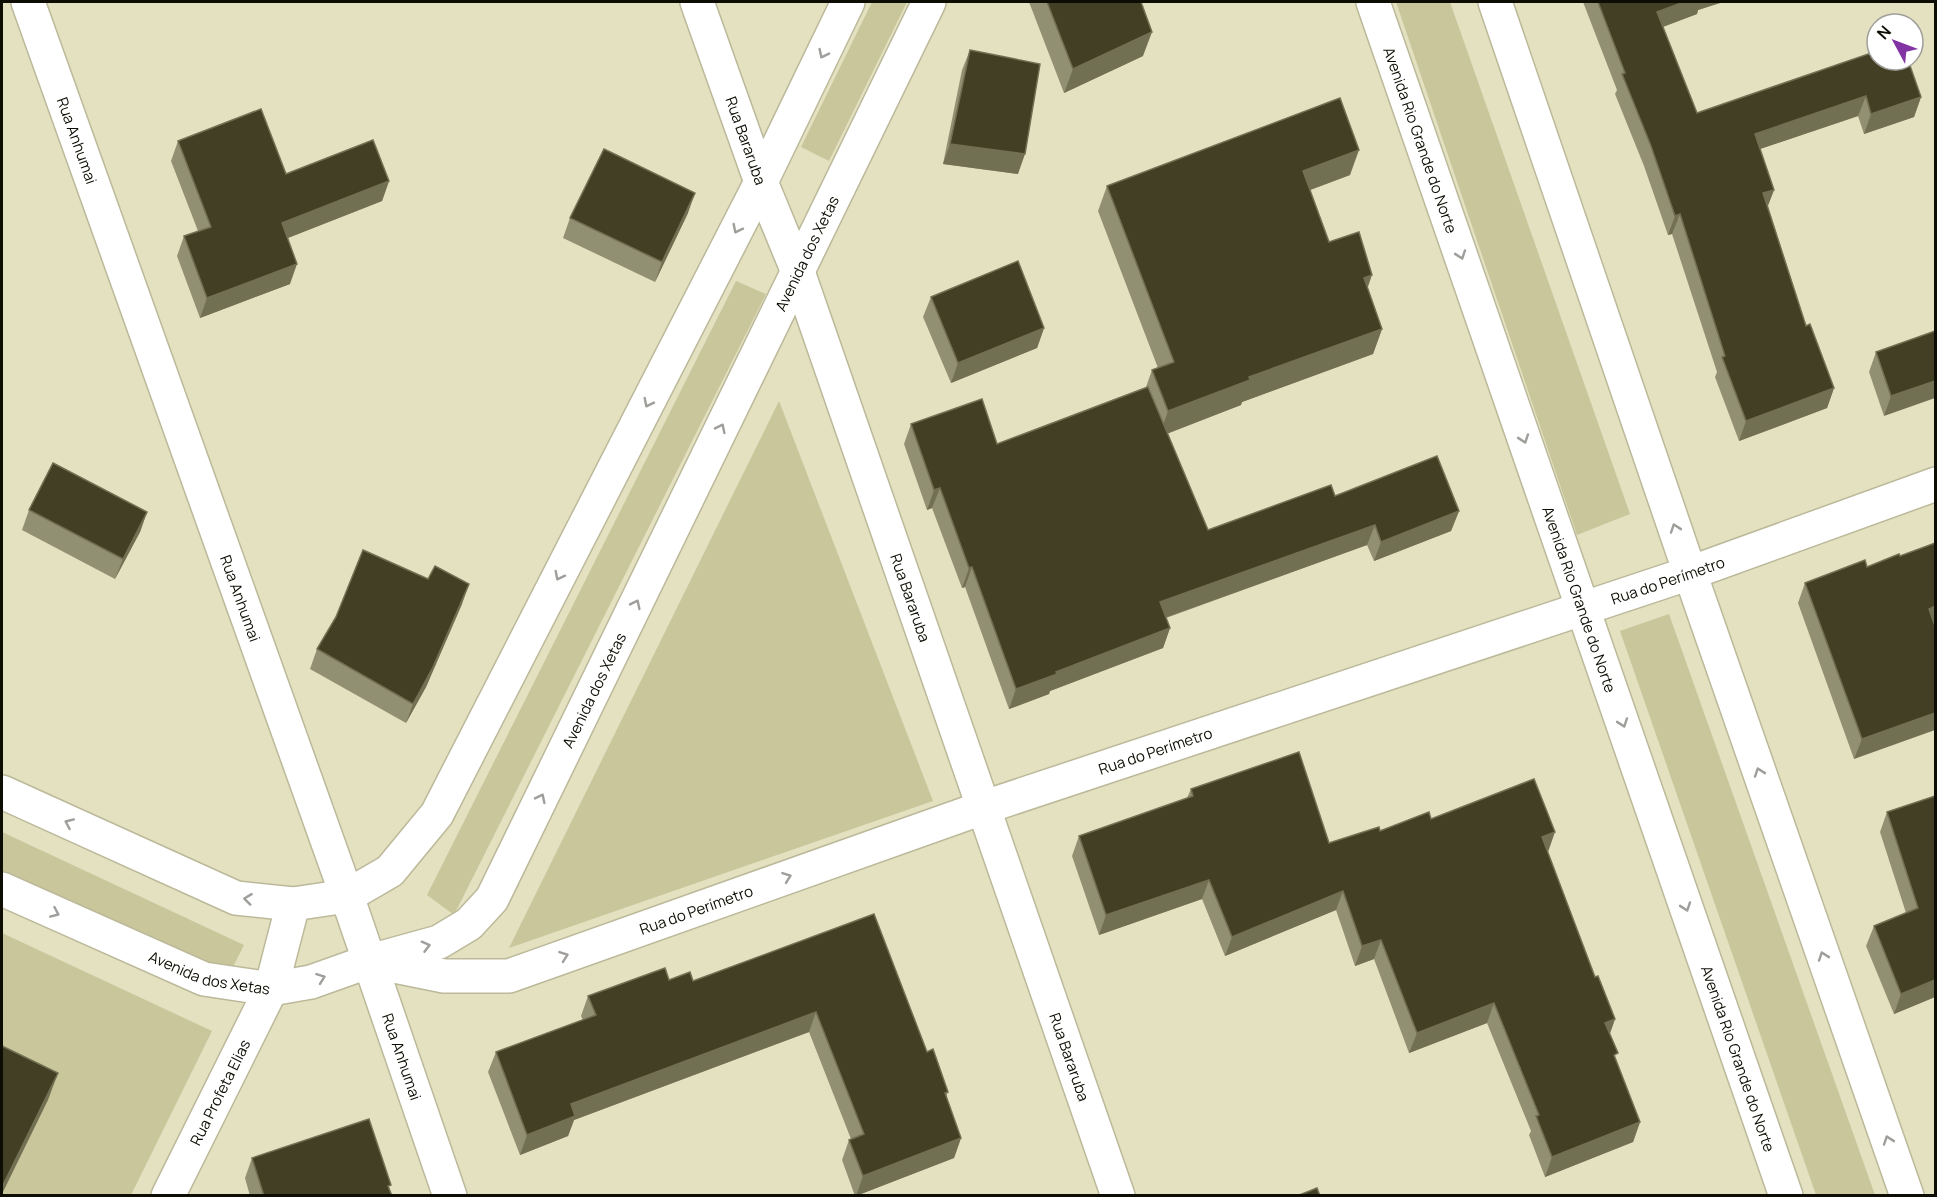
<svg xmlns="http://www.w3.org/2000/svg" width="1937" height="1197" font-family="Manrope,sans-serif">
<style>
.green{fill:#c9c69c}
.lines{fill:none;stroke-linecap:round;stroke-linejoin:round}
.minor-casing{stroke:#bcb99a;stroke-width:36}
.tertiary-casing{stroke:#bcb99a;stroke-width:36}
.minor{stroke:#fff;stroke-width:33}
.tertiary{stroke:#fff;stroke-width:33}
.wall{fill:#929072}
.shaded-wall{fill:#727053}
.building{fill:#423f24;stroke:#727053;stroke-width:1.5}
.oneway{stroke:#9f9e9b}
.labels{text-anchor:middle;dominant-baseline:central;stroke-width:6;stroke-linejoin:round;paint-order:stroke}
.street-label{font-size:15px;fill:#0e0d04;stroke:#fff}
</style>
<rect width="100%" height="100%" fill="#e3e1c0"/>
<g class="green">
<polygon points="872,2 907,2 829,161 801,147"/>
<polygon points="1396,2 1450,2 1630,514 1577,535"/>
<polygon points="736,281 766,294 454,915 427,895"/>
<polygon points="779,401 933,801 509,948"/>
<polygon points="1669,614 1875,1195 1816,1195 1620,631"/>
<polygon points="2,832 244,945 228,977 2,872"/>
<polygon points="2,933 212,1031 131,1195 2,1196"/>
</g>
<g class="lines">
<defs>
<g id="minor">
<path id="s1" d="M28,2L347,896L450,1196"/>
<path id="s2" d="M697,2L761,182L798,272L1118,1196"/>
<path id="s3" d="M370,961L444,976H509L985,807L1690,573L1936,484"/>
<path id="s4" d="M168,1196L271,989L293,904"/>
</g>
<g id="tertiary">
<path id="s5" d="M1373,2L1786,1196"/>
<polyline points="1495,2 1690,573 1907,1196"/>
<polyline points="2,792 236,898 293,904 347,896 390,871 437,814 761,182 848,2"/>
<path id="s6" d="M2,889L204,979L271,989L311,982L370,961L439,942L469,924L492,899L929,2"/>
</g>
</defs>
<use href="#minor" class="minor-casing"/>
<use href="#tertiary" class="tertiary-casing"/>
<use href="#minor" class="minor"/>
<use href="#tertiary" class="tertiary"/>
</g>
<g class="wall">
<polygon points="1029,2 1141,2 1143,56 1064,93"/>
<polygon points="1583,2 1723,2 1698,10 1697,14 1663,27 1697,113 1877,51 1921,97 1914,117 1864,134 1858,116 1760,149 1774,190 1768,206 1806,326 1834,388 1827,408 1739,441 1715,377 1717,372 1672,234 1668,235 1644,166 1615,94 1617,90"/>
<polygon points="970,50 1018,174 943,164 962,70"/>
<polygon points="178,141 286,174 389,181 382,201 288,238 290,284 200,318 177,256 184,236 198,231 171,161"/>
<polygon points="1350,175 1310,190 1329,242 1367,288 1382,329 1373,354 1242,402 1241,405 1167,433 1208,530 1335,496 1459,511 1451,531 1374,561 1367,545 1166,618 1170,628 1163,648 1050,691 1049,694 1009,709 965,587 962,588 932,508 927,510 904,444 911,424 997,444 1146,387 1152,370 1158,368 1098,211 1107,186"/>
<polygon points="688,213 655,282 563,238 570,218"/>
<polygon points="931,297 1044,328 1037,348 951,383 923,317"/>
<polygon points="1935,331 1884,416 1869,372 1876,352"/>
<polygon points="29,510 147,512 140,532 115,579 22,530"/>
<polygon points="1867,567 1935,624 1854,759 1798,603 1805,583"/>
<polygon points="428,579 462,604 426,687 406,723 310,669 317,649"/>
<polygon points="1191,789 1329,843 1431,819 1548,852 1595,977 1615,1019 1610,1034 1615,1060 1640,1122 1633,1142 1545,1177 1529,1135 1531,1131 1487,1023 1409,1053 1374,959 1355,966 1336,910 1225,956 1202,899 1099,935 1072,856 1079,836 1187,798"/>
<polygon points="1935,796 1935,997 1894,1014 1866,946 1874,926 1906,913 1880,832 1887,812"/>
<polygon points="874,914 927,1052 948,1092 946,1097 961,1138 954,1158 855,1196 842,1160 849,1140 851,1139 809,1032 574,1120 568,1136 520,1155 488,1072 496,1052 583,1020 581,1016 588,996 669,980 693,981"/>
<polygon points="252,1158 389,1190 392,1196 250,1196 245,1178"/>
</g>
<g class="shaded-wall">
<polygon points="1684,2 1723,2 1698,10 1697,14 1649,32 1657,12"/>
<polygon points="1152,32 1143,56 1064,93 1073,69"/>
<polygon points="1866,96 1858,116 1748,153 1755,134"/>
<polygon points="1921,97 1914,117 1864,134 1871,114"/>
<polygon points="950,144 1025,154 1018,174 943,164"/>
<polygon points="1359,150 1350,175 1294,196 1303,171"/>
<polygon points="389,181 382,201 275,243 282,223"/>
<polygon points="1774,190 1766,210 1763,193"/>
<polygon points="695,193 688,213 655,282 662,262"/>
<polygon points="1680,214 1672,234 1668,235 1675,216"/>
<polygon points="297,264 290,284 200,318 207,298"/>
<polygon points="1372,275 1363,301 1364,278"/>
<polygon points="1044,328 1037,348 951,383 958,363"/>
<polygon points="1382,329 1373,354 1242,402 1241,405 1159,437 1168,411 1249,377"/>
<polygon points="1935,381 1935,398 1884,416 1891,396"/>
<polygon points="1834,388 1827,408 1739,441 1746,421"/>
<polygon points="940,488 932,508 927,510 934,490"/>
<polygon points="1459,511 1451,531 1374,561 1381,542"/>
<polygon points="147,512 140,532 115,579 123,559"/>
<polygon points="1375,525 1367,545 1153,622 1160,602"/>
<polygon points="972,567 965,587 962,588 969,568"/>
<polygon points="469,584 462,604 426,687 406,723 413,704"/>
<polygon points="1935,606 1935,623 1922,629 1929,609"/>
<polygon points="1170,628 1163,648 1050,691 1049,694 1009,709 1016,689 1056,672"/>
<polygon points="1935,713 1935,730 1854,759 1862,739"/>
<polygon points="1555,832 1548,852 1542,837"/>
<polygon points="1209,880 1202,899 1099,935 1106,915"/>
<polygon points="1343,891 1336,910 1225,956 1232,937"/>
<polygon points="1381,940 1374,959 1355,966 1362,946"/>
<polygon points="1935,980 1935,997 1894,1014 1901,994"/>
<polygon points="1494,1003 1487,1023 1409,1053 1417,1033"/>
<polygon points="816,1012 809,1032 574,1120 568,1136 520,1155 527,1135 571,1104"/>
<polygon points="1615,1019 1608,1038 1605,1023"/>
<polygon points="58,1073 48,1100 2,1194 2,1187"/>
<polygon points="1640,1122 1633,1142 1545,1177 1552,1157"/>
<polygon points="961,1138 954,1158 856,1196 863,1176"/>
</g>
<g class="building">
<polygon points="1047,2 1141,2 1152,32 1073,69"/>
<polygon points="1598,2 1684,2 1657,12 1697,113 1877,51 1877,60 1908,60 1921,97 1871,114 1866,96 1755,134 1774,190 1763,193 1806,326 1810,324 1834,388 1746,421 1722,357 1725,356 1680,214 1675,216 1651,146 1622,74 1625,73"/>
<polygon points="970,50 1040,64 1025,154 950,144"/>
<polygon points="1340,98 1359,150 1303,171 1329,242 1359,232 1372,275 1364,278 1382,329 1249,377 1250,380 1168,411 1152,370 1174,362 1107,186"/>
<polygon points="261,109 286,174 373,140 389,181 282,223 297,264 207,298 184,236 211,227 178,141"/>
<polygon points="604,149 695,193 662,262 570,218"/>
<polygon points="1018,261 1044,328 958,363 931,297"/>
<polygon points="1935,331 1935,381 1891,396 1876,352"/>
<polygon points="1148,387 1208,530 1331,485 1335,496 1437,456 1459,511 1381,542 1375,525 1160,602 1170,628 1056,672 1057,674 1016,689 972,567 969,568 940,488 934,490 911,424 982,399 997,444"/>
<polygon points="53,463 147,512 123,559 29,510"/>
<polygon points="1935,543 1935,606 1929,609 1935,626 1935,713 1862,739 1805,583 1865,560 1867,567 1899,554 1900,556"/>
<polygon points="363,550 428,579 435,566 469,584 433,667 413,704 317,649 336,617"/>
<polygon points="1299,752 1329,843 1379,827 1380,831 1429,812 1431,819 1534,779 1555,832 1542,837 1595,977 1598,976 1615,1019 1605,1023 1618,1053 1614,1055 1640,1122 1552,1157 1536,1116 1539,1115 1494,1003 1417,1033 1381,940 1362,946 1343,891 1232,937 1209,880 1106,915 1079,836 1193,796 1191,789"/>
<polygon points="1935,796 1935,980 1901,994 1874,926 1918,908 1887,812"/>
<polygon points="874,914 927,1052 933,1049 948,1092 945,1093 961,1138 863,1176 849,1140 864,1134 816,1012 571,1104 575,1116 527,1135 496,1052 596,1015 588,996 665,968 669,980 690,972 693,981"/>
<polygon points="2,1046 58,1073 2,1187"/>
<polygon points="369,1119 391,1185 388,1186 392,1196 264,1196 252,1158"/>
<polygon points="1317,1188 1320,1196 1297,1196"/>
</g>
<defs><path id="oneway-chevron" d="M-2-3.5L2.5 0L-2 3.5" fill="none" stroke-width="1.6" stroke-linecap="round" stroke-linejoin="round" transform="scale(1.5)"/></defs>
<g class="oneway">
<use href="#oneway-chevron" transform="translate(823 54) rotate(116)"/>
<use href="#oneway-chevron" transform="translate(737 229) rotate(117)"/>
<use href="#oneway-chevron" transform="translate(1461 255) rotate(71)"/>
<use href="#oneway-chevron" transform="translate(648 403) rotate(117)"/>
<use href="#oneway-chevron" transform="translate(721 428) rotate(-64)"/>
<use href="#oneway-chevron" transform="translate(1524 439) rotate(71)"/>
<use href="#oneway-chevron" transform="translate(1675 528) rotate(-109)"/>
<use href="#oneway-chevron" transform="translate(559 576) rotate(117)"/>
<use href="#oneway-chevron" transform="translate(636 604) rotate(-64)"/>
<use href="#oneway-chevron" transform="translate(1623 723) rotate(71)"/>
<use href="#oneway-chevron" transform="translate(1759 772) rotate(-109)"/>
<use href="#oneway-chevron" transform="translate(541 798) rotate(-64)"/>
<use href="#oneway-chevron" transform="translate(69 823) rotate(-156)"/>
<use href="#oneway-chevron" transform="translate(787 877) rotate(-20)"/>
<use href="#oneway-chevron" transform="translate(248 899) rotate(-173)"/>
<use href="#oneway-chevron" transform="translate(1686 907) rotate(71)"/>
<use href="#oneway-chevron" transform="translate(55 913) rotate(24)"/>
<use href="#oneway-chevron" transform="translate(426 946) rotate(-15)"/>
<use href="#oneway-chevron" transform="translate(564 956) rotate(-20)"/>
<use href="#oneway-chevron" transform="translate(1823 956) rotate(-109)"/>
<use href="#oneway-chevron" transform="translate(321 978) rotate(-20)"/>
<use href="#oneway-chevron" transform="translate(1888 1140) rotate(-109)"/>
</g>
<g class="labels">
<g class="street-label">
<text stroke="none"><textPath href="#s5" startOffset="146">Avenida Rio Grande do Norte</textPath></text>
<text stroke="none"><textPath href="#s1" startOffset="147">Rua Anhumai</textPath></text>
<text stroke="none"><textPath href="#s2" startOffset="147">Rua Bararuba</textPath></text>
<text stroke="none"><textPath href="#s6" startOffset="1251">Avenida dos Xetas</textPath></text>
<text stroke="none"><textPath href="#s3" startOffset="1365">Rua do Perímetro</textPath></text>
<text stroke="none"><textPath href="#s2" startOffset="633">Rua Bararuba</textPath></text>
<text stroke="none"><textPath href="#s1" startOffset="633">Rua Anhumai</textPath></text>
<text stroke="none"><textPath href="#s5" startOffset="632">Avenida Rio Grande do Norte</textPath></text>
<text stroke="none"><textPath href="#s6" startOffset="765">Avenida dos Xetas</textPath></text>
<text stroke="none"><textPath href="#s3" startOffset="825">Rua do Perímetro</textPath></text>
<text stroke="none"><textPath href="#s3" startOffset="339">Rua do Perímetro</textPath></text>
<text stroke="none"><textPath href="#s6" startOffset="225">Avenida dos Xetas</textPath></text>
<text stroke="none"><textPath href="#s1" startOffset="1119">Rua Anhumai</textPath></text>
<text stroke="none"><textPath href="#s2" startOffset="1119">Rua Bararuba</textPath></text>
<text stroke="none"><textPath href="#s5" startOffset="1118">Avenida Rio Grande do Norte</textPath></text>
<text stroke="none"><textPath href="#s4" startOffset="116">Rua Profeta Elias</textPath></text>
</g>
</g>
<rect width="1937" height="1197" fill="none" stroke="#0e0d04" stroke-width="6"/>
<g transform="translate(1895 42) rotate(311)"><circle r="28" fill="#ffffff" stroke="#9f9e9b" stroke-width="1.5"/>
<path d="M0-4.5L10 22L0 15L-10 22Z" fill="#8234a5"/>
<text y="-9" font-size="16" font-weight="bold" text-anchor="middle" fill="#0e0d04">N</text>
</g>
</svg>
